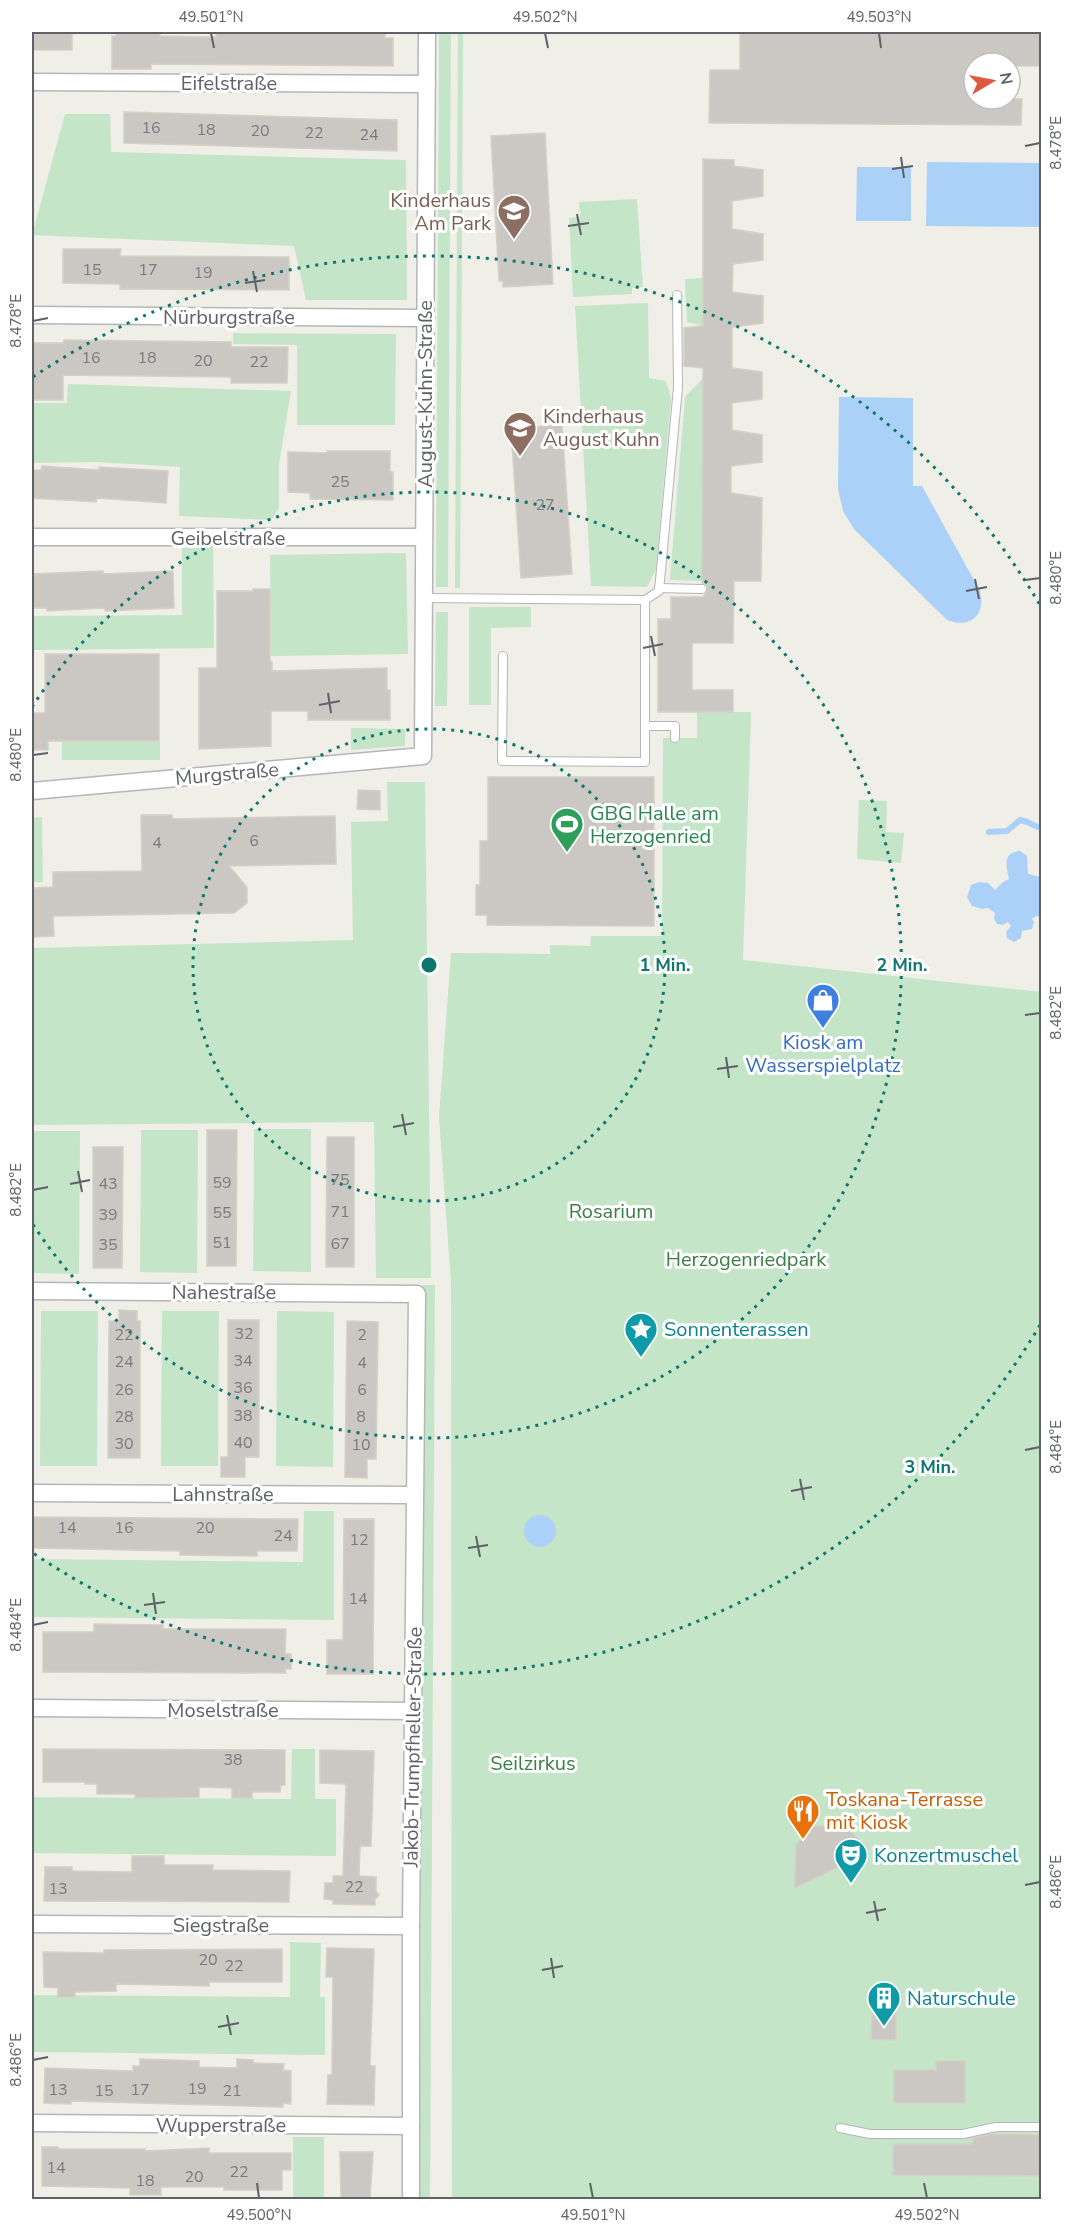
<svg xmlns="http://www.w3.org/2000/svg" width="1073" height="2231" font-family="'Nunito Sans',sans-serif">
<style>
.green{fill:#c5e5c8}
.water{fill:#acd1f9}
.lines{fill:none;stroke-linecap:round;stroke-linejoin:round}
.stream{stroke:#acd1f9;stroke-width:6}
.building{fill:#cbc8c4;stroke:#d4d0c5;stroke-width:1.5}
.service-casing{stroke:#b4b6ba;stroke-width:10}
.minor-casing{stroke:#b4b6ba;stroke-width:19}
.service{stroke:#fff;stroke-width:8}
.minor{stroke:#fff;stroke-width:16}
.ticks{fill:none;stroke:#5e6166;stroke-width:2}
.ring{fill:none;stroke:#0f766e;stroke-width:3;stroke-dasharray:3 6}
.labels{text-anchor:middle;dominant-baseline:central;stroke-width:6;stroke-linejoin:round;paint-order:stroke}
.number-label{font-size:16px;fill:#797b7e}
.street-label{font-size:20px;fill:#5e6166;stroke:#fff}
.education-label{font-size:20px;fill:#785e54;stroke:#fff;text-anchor:end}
.leisure-label{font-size:20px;fill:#27864d;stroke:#fff;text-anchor:start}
.shop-label{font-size:20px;fill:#366cbe;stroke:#fff}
.park-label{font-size:20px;fill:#3a8044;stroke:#fff}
.culture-label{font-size:20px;fill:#0d838f;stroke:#fff;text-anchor:start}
.food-label{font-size:20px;fill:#c56008;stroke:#fff;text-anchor:start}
.centre{fill:#0f766e;stroke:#fff;stroke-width:3}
.ring-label{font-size:18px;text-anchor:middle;font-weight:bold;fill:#0f766e;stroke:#fff;stroke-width:6;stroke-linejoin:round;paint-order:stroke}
.neatline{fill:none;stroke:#5e6166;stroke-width:2}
.ticks-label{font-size:15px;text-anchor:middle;fill:#5e6166}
</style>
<rect width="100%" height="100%" fill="#efeee7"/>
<g class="green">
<polygon points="439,32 451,32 448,587 436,587"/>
<polygon points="458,32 463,32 460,588 455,588"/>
<polygon points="65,114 110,114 111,152 406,160 407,300 306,300 294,246 32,235"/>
<polygon points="637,199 643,287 632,288 632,294 573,297 569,218 580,217 579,202"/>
<polygon points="703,278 703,326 687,322 685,279"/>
<polygon points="648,303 649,378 665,381 668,387 671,399 656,569 647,587 591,586 575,306"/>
<polygon points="233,333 396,334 395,425 297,425 297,345 233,344"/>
<polygon points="703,378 702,581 670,580 685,397"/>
<polygon points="68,384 291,391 279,464 279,508 271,520 179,516 180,467 97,462 32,463 32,403 67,403"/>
<polygon points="213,547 214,648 32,650 32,616 182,615 182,548"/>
<polygon points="406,553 408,654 271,656 270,555"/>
<polygon points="469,607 531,607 531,627 491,628 491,705 469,705"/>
<polygon points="436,612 448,612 447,706 435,706"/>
<polygon points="697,712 751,712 743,960 1041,992 1041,2199 452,2199 451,1283 439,1117 451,953 550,954 550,945 590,946 591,936 662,936 663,738 697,738"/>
<polygon points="351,728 405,729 405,746 351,750"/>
<rect x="62" y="742" width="98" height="18"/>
<polygon points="387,782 425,782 431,1278 376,1278 374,1122 32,1125 32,948 353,940 351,822 388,821"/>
<polygon points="859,800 887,801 886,832 904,833 901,863 857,859"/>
<polygon points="42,817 43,882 32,882 32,818"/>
<polygon points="254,1129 311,1129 311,1272 253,1271"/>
<polygon points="141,1130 198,1130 197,1273 140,1272"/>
<polygon points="32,1131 80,1131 79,1274 32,1273"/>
<polygon points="423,1285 435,1285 430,2199 420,2200"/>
<polygon points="41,1311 98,1311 97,1466 40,1466"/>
<polygon points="162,1311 219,1311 218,1466 161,1466"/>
<polygon points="277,1311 334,1312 333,1467 276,1466"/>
<polygon points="304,1511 334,1511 334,1620 32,1617 32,1559 303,1562"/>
<polygon points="292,1749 315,1749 315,1799 336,1799 336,1856 32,1853 32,1797 291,1799"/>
<polygon points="290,1942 321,1943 320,1997 325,1997 325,2055 32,2052 32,1995 290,1997"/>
<rect x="293" y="2137" width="31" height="62"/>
</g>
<g class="water">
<polygon points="927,162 1041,163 1041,227 926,226"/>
<polygon points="857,167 911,167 911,221 856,221"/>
<path d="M839,397L913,398V486H922L980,591C986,616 970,629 947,620L854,529L843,511L838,489Z"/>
<path d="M1020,851L1027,856L1028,874L1041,877V917L1036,916L1032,919L1034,922L1032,929L1022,931L1021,938L1014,942L1007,938L1006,932L1011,926L1008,922L1003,925L997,924L994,919L995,913L988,908L982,909L972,906L967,897L971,885L979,882L988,883L995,890L1003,882L1009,879C1006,866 1002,853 1020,851Z"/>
<circle cx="540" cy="1531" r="16"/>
</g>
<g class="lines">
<polyline class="stream" points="989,832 1007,831 1020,820 1027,822 1038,827"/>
</g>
<g class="building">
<rect x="32" y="32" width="40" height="18"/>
<polygon points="116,32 160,32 160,36 216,37 216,32 385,32 385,38 393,38 393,66 151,64 151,69 112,69 112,36 116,36"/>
<polygon points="740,32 1041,32 1041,66 1010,66 1010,63 974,63 974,99 1022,99 1021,125 709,123 710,70 740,70"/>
<polygon points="124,112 397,120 397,151 124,143"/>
<polygon points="545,133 553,284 503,287 503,281 499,281 491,136"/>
<polygon points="703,159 734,160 734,166 763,170 763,196 732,201 732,229 763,234 763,260 733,264 732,292 763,296 763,323 732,327 732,368 762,372 762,399 732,403 732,430 762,435 762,462 731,466 731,493 762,498 761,581 734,581 733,643 692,643 692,690 733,690 733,712 658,712 658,619 671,619 671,597 703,597 708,590 707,585 702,583 702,572 703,368 684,366 684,328 703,326"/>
<polygon points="63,249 121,249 120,256 289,257 289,290 120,289 120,284 63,283"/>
<polygon points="64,340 231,342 231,347 288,347 287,383 231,383 231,377 63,375 63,400 32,400 32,343 64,343"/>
<polygon points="562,425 572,574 521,578 511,428"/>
<polygon points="327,451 390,451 390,472 393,472 393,500 310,499 310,493 288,492 288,452 327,453"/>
<polygon points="42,466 99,470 99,467 168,471 166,503 97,498 96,502 32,498 32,470 41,470"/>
<polygon points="103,571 103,574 173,571 174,608 105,611 105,608 47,611 47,608 32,608 32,574"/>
<polygon points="253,589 270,589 270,662 272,662 272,671 387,668 387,690 390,690 390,720 308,720 308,711 271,711 271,746 199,749 199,668 217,668 217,591 253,591"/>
<polygon points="45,654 159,654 159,741 48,741 48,750 32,750 32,713 45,713"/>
<polygon points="488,777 654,777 654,926 487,925 487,915 476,915 476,885 480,885 480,841 488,841"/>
<polygon points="358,790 380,791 380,810 357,809"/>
<polygon points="141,815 172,815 172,819 335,816 336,864 229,866 247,887 247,903 234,913 53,916 54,936 32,937 32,888 53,887 53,872 142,871"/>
<polygon points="207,1130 237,1130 236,1266 207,1266"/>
<polygon points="327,1137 354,1137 354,1267 326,1267"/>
<polygon points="93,1147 123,1147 122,1268 93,1268"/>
<polygon points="119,1310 137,1311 137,1321 140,1321 140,1458 108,1458 109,1321 119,1321"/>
<polygon points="228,1320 259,1320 259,1457 245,1457 245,1477 221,1477 221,1457 228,1457"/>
<polygon points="347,1321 378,1322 376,1459 367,1459 367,1478 345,1477"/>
<polygon points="32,1517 298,1519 297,1551 257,1551 257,1556 180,1555 180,1551 32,1548"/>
<polygon points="344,1519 374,1519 373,1674 327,1674 327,1640 343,1640"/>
<polygon points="94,1624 163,1625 163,1629 286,1629 285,1654 291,1654 291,1669 285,1669 286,1673 43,1672 43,1632 94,1632"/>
<polygon points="43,1749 285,1750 285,1785 281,1785 280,1792 252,1792 252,1798 232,1798 232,1788 199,1787 199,1797 135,1798 135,1794 97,1794 97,1784 85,1784 85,1782 43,1782"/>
<polygon points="320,1750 374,1751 371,1846 360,1846 359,1876 376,1877 376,1891 379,1895 375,1899 375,1905 333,1904 333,1900 324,1899 325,1883 333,1883 333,1876 343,1876 346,1784 320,1783"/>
<polygon points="814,1826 844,1826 868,1848 854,1866 848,1862 795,1888 796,1845"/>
<polygon points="132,1856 164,1856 164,1865 213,1865 213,1870 290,1871 289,1902 44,1901 45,1867 72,1867 72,1871 132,1872"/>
<polygon points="327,1948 374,1949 370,2066 375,2066 374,2105 327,2104 328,2075 332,2075 333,1977 326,1977"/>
<polygon points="282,1949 282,1982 209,1982 209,1986 116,1984 116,1991 75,1992 75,1997 58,1997 58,1988 44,1987 43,1952 104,1953 104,1950"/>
<polygon points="872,2014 896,2014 896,2040 871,2039"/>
<polygon points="140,2059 199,2061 199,2067 237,2068 237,2059 253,2060 253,2063 284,2064 283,2070 291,2071 291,2104 283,2103 283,2107 71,2101 71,2104 44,2103 45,2068 133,2071 133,2066 140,2066"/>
<polygon points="936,2061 965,2061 965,2103 894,2103 894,2070 936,2070"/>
<polygon points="992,2134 1041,2135 1041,2176 893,2175 893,2144 973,2144 973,2138"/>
<polygon points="42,2147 58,2147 58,2149 145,2149 145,2151 209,2148 209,2153 291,2153 291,2170 282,2170 282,2190 224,2190 224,2187 161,2187 161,2195 130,2195 130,2188 42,2186"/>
<polygon points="340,2152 373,2152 370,2199 341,2199"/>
</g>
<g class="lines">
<defs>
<g id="service">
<polyline points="659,588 702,589"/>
<polyline points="424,598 645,600 645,762 502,761 503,656"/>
<polyline points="645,600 659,591 678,387 677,295"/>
<polyline points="645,726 675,726 675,738"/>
<polyline points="840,2128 870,2134 963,2134 996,2127 1042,2127"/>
</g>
<g id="minor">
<polyline points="32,82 427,84"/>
<polyline points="32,315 426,318"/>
<polyline points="32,537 424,537"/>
<polyline points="32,791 423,756 427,32"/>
<polyline points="32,1291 417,1294 411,1926 411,2200"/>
<polyline points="32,1493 415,1495"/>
<polyline points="32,1708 414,1711"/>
<polyline points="32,1924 411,1926"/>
<polyline points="32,2123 411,2126"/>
</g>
</defs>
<use href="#service" class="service-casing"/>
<use href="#minor" class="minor-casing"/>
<use href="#service" class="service"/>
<use href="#minor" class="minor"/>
</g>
<path class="ticks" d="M211,33L214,48M545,33L548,48M879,33L881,48M1025,146L1040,143M901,157L904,178M892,169L913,166M577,214L581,235M568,226L589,223M253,271L257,292M245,283L265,280M33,321L48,318M975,579L979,599M1025,580L1040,578M966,591L987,587M651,636L655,656M643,648L663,644M328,693L331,713M319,705L340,701M33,755L48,753M1025,1015L1040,1013M726,1057L729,1078M717,1069L738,1066M402,1114L406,1135M393,1127L414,1123M78,1171L82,1192M70,1184L90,1180M33,1190L48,1187M1025,1450L1040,1447M800,1479L804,1500M791,1491L812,1487M476,1536L480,1557M468,1548L488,1545M153,1593L156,1614M144,1605L165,1602M33,1625L48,1622M1025,1885L1040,1882M874,1901L878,1921M866,1913L886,1909M551,1958L554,1978M542,1970L563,1966M227,2015L231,2035M218,2027L239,2023M33,2060L48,2057M257,2183L259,2198M590,2183L593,2198M924,2183L927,2198"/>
<g class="ring">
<circle cx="429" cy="965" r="236"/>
<path d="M32 707A473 473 0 1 1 32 1223"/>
<path d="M1040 1325A709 709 0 0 1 33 1553M33 377A709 709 0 0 1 1040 605"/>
</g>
<defs>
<symbol id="school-pin" viewBox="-11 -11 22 30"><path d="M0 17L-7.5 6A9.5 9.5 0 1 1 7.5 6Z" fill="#8d6e63" stroke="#fff"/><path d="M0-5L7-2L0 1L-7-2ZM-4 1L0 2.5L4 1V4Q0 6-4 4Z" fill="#fff"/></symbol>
<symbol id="stadium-pin" viewBox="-11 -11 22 30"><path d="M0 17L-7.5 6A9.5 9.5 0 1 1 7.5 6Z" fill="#2e9e5b" stroke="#fff"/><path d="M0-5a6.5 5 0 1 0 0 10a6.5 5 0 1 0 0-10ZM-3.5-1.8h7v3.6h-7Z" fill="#fff"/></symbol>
<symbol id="shop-pin" viewBox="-11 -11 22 30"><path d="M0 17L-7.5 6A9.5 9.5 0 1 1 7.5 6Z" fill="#3f7fe0" stroke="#fff"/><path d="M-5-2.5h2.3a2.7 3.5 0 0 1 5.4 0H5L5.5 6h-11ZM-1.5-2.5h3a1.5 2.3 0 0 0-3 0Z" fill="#fff"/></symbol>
<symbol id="sight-pin" viewBox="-11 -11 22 30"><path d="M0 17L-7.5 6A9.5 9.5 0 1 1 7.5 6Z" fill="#0f9aa8" stroke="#fff"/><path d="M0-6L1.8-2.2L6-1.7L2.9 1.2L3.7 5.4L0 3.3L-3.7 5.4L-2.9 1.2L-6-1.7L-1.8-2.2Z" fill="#fff"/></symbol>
<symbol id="restaurant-pin" viewBox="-11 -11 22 30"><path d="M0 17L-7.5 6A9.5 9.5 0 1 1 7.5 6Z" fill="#e8710a" stroke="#fff"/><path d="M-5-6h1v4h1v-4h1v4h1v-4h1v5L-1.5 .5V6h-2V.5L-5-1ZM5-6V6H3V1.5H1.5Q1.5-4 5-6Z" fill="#fff"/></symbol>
<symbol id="theatre-pin" viewBox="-11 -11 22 30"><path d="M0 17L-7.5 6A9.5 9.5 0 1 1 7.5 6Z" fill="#0f9aa8" stroke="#fff"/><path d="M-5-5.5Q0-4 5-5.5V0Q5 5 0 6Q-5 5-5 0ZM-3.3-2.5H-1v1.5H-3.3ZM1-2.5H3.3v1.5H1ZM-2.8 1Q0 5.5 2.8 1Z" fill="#fff"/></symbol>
<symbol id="building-pin" viewBox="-11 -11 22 30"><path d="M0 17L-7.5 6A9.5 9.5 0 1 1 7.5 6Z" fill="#0f9aa8" stroke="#fff"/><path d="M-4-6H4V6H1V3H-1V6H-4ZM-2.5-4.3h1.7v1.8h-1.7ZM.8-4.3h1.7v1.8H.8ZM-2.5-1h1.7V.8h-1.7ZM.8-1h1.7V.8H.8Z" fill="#fff"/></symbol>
</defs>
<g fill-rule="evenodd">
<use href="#school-pin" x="495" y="192" width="38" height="52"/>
<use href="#school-pin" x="501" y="409" width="38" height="52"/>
<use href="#stadium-pin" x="548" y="805" width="38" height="52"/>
<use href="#shop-pin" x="804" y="981" width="38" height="52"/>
<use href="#sight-pin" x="622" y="1310" width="38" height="52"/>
<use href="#restaurant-pin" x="784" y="1792" width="38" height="52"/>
<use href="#theatre-pin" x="832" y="1836" width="38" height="52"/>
<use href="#building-pin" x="865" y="1979" width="38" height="52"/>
</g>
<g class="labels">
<g class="number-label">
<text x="151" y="128">16</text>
<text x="206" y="130">18</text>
<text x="260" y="131">20</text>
<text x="314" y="133">22</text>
<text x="369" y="135">24</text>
<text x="92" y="270">15</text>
<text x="148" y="270">17</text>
<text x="203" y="273">19</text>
<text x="91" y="358">16</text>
<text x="147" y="358">18</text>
<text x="203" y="361">20</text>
<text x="259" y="362">22</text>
<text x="340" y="482">25</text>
<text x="545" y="505">27</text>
<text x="254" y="841">6</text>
<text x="157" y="843">4</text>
<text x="340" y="1180">75</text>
<text x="222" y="1183">59</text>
<text x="108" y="1184">43</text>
<text x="340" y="1212">71</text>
<text x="222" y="1213">55</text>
<text x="108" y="1215">39</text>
<text x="222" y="1243">51</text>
<text x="340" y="1244">67</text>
<text x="108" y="1245">35</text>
<text x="244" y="1334">32</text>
<text x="124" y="1335">22</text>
<text x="362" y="1335">2</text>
<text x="243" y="1361">34</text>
<text x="124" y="1362">24</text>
<text x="362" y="1363">4</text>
<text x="243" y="1388">36</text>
<text x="124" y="1390">26</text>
<text x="362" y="1390">6</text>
<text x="243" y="1416">38</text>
<text x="124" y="1417">28</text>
<text x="361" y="1417">8</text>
<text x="243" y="1443">40</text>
<text x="124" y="1444">30</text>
<text x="361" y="1445">10</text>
<text x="67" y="1528">14</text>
<text x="124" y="1528">16</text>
<text x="205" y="1528">20</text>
<text x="283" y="1536">24</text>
<text x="359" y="1540">12</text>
<text x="358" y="1599">14</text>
<text x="233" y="1760">38</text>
<text x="354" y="1887">22</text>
<text x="58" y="1889">13</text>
<text x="208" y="1960">20</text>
<text x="234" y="1966">22</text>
<text x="197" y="2089">19</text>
<text x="58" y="2090">13</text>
<text x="140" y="2090">17</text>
<text x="104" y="2091">15</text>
<text x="232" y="2091">21</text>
<text x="56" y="2168">14</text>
<text x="239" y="2172">22</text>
<text x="194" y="2177">20</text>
<text x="145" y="2181">18</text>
</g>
<g class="street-label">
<text x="229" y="83">Eifelstraße</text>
<text x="229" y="317">Nürburgstraße</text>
<text transform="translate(425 394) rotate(-90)">August-Kuhn-Straße</text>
<text x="228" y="538">Geibelstraße</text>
<text transform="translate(227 774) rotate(-5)">Murgstraße</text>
<text x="224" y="1292">Nahestraße</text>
<text x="223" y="1494">Lahnstraße</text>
<text x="223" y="1710">Moselstraße</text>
<text transform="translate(413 1747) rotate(-89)">Jakob-Trumpfheller-Straße</text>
<text x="221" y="1925">Siegstraße</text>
<text x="221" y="2125">Wupperstraße</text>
</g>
<g class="education-label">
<text x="491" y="200">Kinderhaus<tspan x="491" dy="23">Am Park</tspan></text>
<text x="543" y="416" text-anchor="start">Kinderhaus<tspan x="543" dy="23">August Kuhn</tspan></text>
</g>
<g class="leisure-label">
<text x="590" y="813">GBG Halle am<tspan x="590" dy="23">Herzogenried</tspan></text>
</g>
<g class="shop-label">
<text x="823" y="1042">Kiosk am<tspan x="823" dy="23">Wasserspielplatz</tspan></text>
</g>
<g class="park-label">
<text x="611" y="1211">Rosarium</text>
<text x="746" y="1259">Herzogenriedpark</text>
<text x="533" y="1763">Seilzirkus</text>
</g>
<g class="culture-label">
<text x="664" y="1329">Sonnenterassen</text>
<text x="874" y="1855">Konzertmuschel</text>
<text x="907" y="1998">Naturschule</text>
</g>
<g class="food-label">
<text x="826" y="1799">Toskana-Terrasse<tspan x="826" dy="23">mit Kiosk</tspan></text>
</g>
</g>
<circle cx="429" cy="965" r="9" class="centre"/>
<g class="ring-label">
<text x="665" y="971">1 Min.</text>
<text x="902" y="971">2 Min.</text>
<text x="930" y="1473">3 Min.</text>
</g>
<rect width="1073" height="2231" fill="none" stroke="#ffffff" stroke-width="66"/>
<g transform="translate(992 81) rotate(80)"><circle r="28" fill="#ffffff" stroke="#bfc0c2" stroke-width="1.5"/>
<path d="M0-4.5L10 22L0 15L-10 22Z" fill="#de583e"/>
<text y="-9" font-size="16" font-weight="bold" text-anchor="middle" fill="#5e6166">N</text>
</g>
<rect x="33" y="33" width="1007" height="2165" class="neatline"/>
<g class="ticks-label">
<text x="211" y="22">49.501°N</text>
<text x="545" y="22">49.502°N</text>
<text x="879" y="22">49.503°N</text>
<text transform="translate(1056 143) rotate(-90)" y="5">8.478°E</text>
<text transform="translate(16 321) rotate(-90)" y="5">8.478°E</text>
<text transform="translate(1056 578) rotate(-90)" y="5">8.480°E</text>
<text transform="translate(16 755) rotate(-90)" y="5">8.480°E</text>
<text transform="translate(1056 1013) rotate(-90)" y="5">8.482°E</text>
<text transform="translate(16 1190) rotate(-90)" y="5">8.482°E</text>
<text transform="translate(1056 1447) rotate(-90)" y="5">8.484°E</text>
<text transform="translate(16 1625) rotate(-90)" y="5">8.484°E</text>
<text transform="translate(1056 1882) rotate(-90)" y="5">8.486°E</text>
<text transform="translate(16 2060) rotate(-90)" y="5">8.486°E</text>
<text x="259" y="2220">49.500°N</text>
<text x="593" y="2220">49.501°N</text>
<text x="927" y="2220">49.502°N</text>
</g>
</svg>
